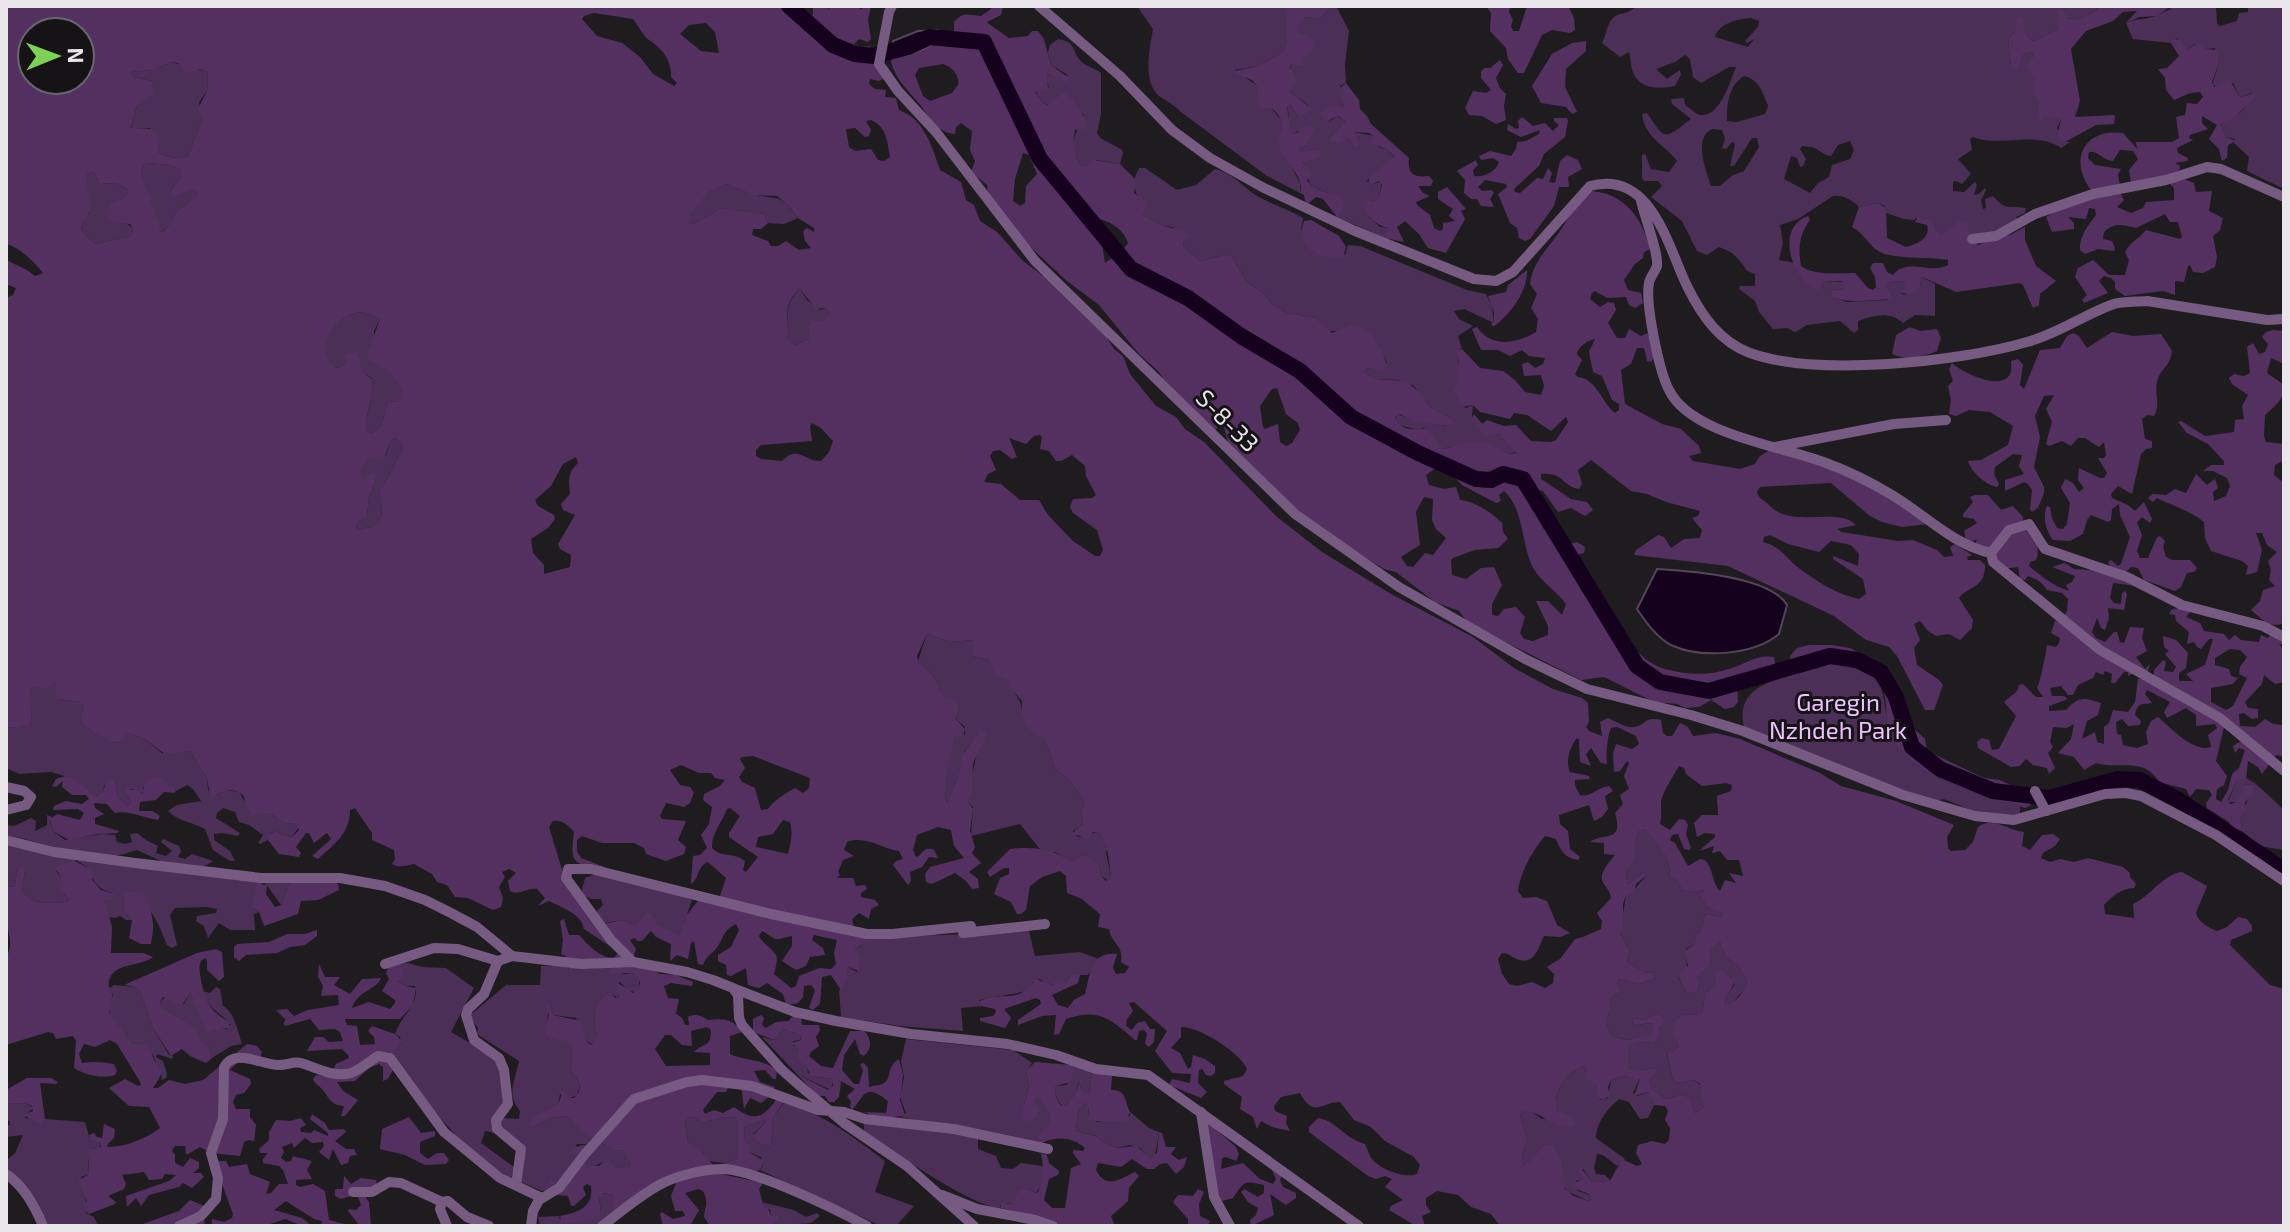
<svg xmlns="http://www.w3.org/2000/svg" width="2290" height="1232" font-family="'Exo 2','Noto Sans Armenian',sans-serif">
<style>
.green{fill:#4c2f56;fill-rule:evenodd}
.forest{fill:#543061;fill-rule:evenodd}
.water{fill:#15001d;stroke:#54455a;stroke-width:2}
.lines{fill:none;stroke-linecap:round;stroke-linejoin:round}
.river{stroke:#15001d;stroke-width:16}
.minor{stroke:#765a81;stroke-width:10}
.labels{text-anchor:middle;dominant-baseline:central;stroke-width:6;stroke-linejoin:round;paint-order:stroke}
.street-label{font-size:24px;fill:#e8e6e9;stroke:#161317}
.park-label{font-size:24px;fill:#edc0fe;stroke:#161317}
</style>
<rect width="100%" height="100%" fill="#1f1c20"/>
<g class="green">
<path d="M1137,6H1294L1291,7L1287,41L1283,52L1258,66L1235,70L1256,85L1259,107L1271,108L1282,121L1279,143L1300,183V193L1267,176L1181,112C1174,104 1161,99 1156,93C1143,76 1150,47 1153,29Z"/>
<path d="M1331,6H1336L1349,31L1345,64L1346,83L1340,86L1344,104L1329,122L1337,116L1345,121L1329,139L1342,140L1348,138L1351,143L1357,139L1353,132L1375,136L1379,147L1388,150L1395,158L1373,173L1367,181L1371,185L1382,181L1379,197L1374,202L1369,200V217L1380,227L1390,228L1385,238L1337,217L1331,195C1317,187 1306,188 1308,170L1303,161L1320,158L1315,150L1299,153V148L1306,146L1309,125L1291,135C1288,125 1290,116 1287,106L1289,104L1299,118L1309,106L1289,91L1291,64L1302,68V59L1306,52L1295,26L1305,17L1320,19Z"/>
<path d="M1636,6H2100C2092,15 2080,22 2067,18L2064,14L2059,19V29L2033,41L2026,35L2015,32L2008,39L2011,66L2019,69L2023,55L2031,52L2034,55L2027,67L2036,79L2043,116H2057L2061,119L2057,128L2065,142H2070L2061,148C2034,130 1999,148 1973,137L1970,139L1972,150L1958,159L1971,174L1962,184L1956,181L1953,182V191L1964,192L1975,182L1977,185L1974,195L1979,194L1985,188L1986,190L1981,200L1983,209L1986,208L1985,199L1993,196C2006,212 2010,205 2026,208L2025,213L2016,217L2017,219L2000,232L1970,237L1964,220L1942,235L1936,230L1933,221L1916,218L1914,220L1904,219L1886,213L1885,206L1878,203L1859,207C1852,200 1843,195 1833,196L1798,219L1780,225L1783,243L1779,260L1795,263L1821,288L1823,281L1845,282L1846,289L1832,290L1830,295L1846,302L1887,300L1892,295L1886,286L1888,282L1907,281L1909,285L1900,293L1904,295L1920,286L1922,277L1935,284V316L1915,315L1903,323C1890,311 1874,315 1858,321V330L1854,333L1840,321L1807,325L1795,332L1787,328L1773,329L1759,312L1755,301L1739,289L1740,286H1755V274L1747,271C1739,259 1734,252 1719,247L1707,255L1697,251L1682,221L1651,197L1662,186L1658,181H1644L1642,178V155L1645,154L1651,169L1669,172L1677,161C1665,145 1645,138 1642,114L1647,113C1666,140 1662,141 1691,119L1672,104L1671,99L1684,98L1685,105C1689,107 1696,115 1701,115C1720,117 1730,82 1736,67H1729L1701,83L1693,77L1690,59L1685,55L1675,62L1656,69L1667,79L1680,70L1681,75L1675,86C1659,89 1640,90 1633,72C1630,65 1631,58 1629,52L1620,57L1602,43C1606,36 1607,23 1613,18C1620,11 1628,16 1636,6ZM1751,18L1759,21L1758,27L1745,41L1747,43L1754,39L1748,47L1715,37C1719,23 1738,19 1751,18ZM1744,76C1759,79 1763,93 1768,106L1765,114L1737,122L1727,121C1727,104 1728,86 1744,76ZM1712,129L1722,130L1725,139L1722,148L1726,149L1732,142L1735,144L1730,166H1734L1752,138H1757L1759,147L1744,171L1733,175L1720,186H1711C1706,170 1693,138 1712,129ZM1850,141L1854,150L1850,159L1832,165L1829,177L1818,183L1810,193L1784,179L1791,156L1797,158L1800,167L1803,166L1806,159L1800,149L1802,146C1821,147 1819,154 1831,156L1838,145Z"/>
<path d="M2177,6H2216L2217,23L2220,26L2237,21L2239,13L2248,12V6H2284V189L2247,171L2249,157L2234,143L2235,139L2226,137L2221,124C2237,114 2245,114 2252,93L2240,97L2233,83H2226L2220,87L2212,85L2219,63L2215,48L2206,49L2195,44L2187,49L2177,38L2171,43L2133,39L2126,23C2137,18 2142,20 2152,17C2163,14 2166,8 2177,9Z"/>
<path d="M1058,39C1078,42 1071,53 1082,62C1087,67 1095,68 1101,73V114L1097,133L1100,138L1121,149L1123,152L1120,164L1097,160L1087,166L1081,165C1066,140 1076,137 1084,115L1058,95L1049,105L1043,103L1035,91L1049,87L1045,76L1047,73L1055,78L1068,75L1051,65L1048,52L1050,45Z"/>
<path d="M171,62L208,72L207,91L199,102L202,121L188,156C178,159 166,158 158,152V139L150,128L131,129L137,106L153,94L152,81L133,77L129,72L154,70Z"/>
<polygon points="149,163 169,165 181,170 181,176 170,192 192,189 197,190 196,196 176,212 166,229 160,232 141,172 143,166"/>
<path d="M1139,168H1145L1177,190L1196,185L1215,169C1236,174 1245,191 1263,199C1276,206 1290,210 1303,218L1301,230L1345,255L1348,245L1360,246L1467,290L1486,294L1492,306L1494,323L1464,309L1454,311L1459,319L1473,326L1458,336L1462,349L1460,348L1458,360L1465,408L1473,405L1472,416L1494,432L1500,433L1503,439L1517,452L1508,454C1487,439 1468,441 1444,449L1424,428L1418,430L1399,425L1395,420L1397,414C1414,420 1430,424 1449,426L1452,425V419L1429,406L1414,386L1399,380L1375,379L1364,372L1367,368L1379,370L1387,363L1384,357L1342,331H1329L1316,318L1287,313L1272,304L1263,293L1246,281L1230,254L1200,261L1183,246L1184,240L1173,227L1163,226L1143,215C1144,197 1126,192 1139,168Z"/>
<path d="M94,172L99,184L117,183L128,190L127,196L111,205V221H123L134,229L131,236L95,244L81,230L84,217L89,213C89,200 84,185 88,174Z"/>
<path d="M727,184C735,187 744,192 753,194C778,201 780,192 798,218L784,224L768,223L764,214L722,208L693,224L690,223L688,214L710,192Z"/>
<path d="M800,289L807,300L820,310L826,308L829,313L809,339L795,345L789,341C788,321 783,304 800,289Z"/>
<path d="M363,312L380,319L374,331L375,364C392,368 398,378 403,396L401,401L388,402L381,426L372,434L366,431C365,413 375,397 372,378L361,372L358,353L341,367L334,368C311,347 338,313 363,312Z"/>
<path d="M395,438L403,447C395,463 389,477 379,491C384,515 386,526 357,530L356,524L367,516L369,497L376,479L363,478L358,473L371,458L386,455L390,442Z"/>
<path d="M927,634L951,642L973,640V656L989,660L996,675L1011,680C1010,694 1023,698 1022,713L1045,740L1055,769L1070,780L1084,802L1081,812L1083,824L1073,831L1078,837C1087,837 1092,831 1100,833L1108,846L1106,853L1111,876L1109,881L1101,876L1099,863L1085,854L1072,861L1055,852L1047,853L1039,848L1020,824L971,836L973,807L968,802C973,780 972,755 986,737L977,736L964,752L957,780L947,802C941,781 949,759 955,738L965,734V727L955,718L959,709L944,697L934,677L918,661Z"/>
<path d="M1827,664C1911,669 1867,712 1903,751C1934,783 1978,794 2020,806V813C1997,826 1966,806 1943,799L1928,805L1870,778L1862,784L1834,767L1744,727C1737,696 1757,686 1783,677C1797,672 1811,667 1827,664Z"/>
<path d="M53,684L58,685V699L81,702L84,706L80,720C83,727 112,746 120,742C124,740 126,735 130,733L146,740L162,753L190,751L207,778L208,790L215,796L225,790L239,792L249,809L270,813L284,823L297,824L299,827L292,837L282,835L276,830L271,833L268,840L260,844L258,843L263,835L249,825L239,822L235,812L223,808L217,813L216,818L240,833L238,836L222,833L214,834V840L230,851L235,861H230L213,850L205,829C193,822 177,821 168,811L177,805L201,801L193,789L187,785L176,791L174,787H143L144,791L140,793L135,789H129L125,784V793L131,801L129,806L118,798L115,778L104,786L103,792L96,796L68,777L51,772L19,774L6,768V728L28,726C37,712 25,701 32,687Z"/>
<polygon points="2246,778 2256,784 2284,810 2284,850 2260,846 2242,831 2240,817 2255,784 2244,785 2238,802 2228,802 2237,780"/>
<path d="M47,815L52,817L50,821L53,831L65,840L102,834L115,835L117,842L125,844L132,842L130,834L137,833L146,840L158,846L156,853L166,856L172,851L161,842L163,839L179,846L181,851L178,857L185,859L192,854L213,861C191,878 159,860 137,850C129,852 120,856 112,856C76,857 40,841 6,835V825L14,826L31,818L36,821L35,831L47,825Z"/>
<path d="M1645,829C1657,844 1670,855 1670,876L1677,880L1682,890L1693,892L1704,890L1701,897L1707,907L1721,910L1722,917L1705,914L1701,931L1696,934L1694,944L1686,949L1687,969L1678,977L1687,994L1698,991L1699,982L1695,977L1710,966L1711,950L1720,942L1725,956L1737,965L1747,980L1745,988L1730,1006H1724L1725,997L1734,986V980L1722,970H1716V984L1705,994L1702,1014L1682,1015L1676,1018L1674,1032L1679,1046L1673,1052L1667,1053L1672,1076L1676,1083L1695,1080L1702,1087L1704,1107L1695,1113L1690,1097L1682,1095L1666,1099L1652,1089L1649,1080L1658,1072L1655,1067L1645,1070L1628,1068V1047L1639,1042L1654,1043L1660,1036L1659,1031L1665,1020L1657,1013L1645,1020L1633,1018L1632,1021L1635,1025L1653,1023V1035L1627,1040L1613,1037L1606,1024L1609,1012V999L1621,992L1617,985L1619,979L1639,984L1656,978L1653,973L1644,972L1627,962L1630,951L1620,933L1626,895C1634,891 1640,883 1646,876L1644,872L1628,884L1626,882C1625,871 1631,867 1633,857C1636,848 1635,840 1639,831Z"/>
<path d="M6,845L290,882L281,905L266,884L263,883L255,894L253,908L259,912L254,914L255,930H230L219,923L208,938L204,926L196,921L197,916L216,913L217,909L207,907L175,908L170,915L177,945L172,948L167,945C162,933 158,921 150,911C145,903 130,898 123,892L124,911L132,920H126L120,916L115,918L108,917L105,900L112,893C97,889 93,881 87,867L76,860L56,871L61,877L63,894L69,899L66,903C48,902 35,907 22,891L25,870L18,869L14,887L6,886Z"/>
<polygon points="595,874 648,883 692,900 679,937 658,925 650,914 647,914 635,925 622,920 605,923 595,913 603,905 601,899 591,899 581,894 585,878"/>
<path d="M1028,927L1035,956L1080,952L1099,959L1088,975H1071L1066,983L1049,985L1039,979L1033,982L1031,989C1013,996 997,995 979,1000L981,1006L961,1008L963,1031L899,1026L841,1017L839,990L846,984L848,967L857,972V953L855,949L862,945L863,937L977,934Z"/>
<path d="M407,963L423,967L446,968L474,988L451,1032C498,1059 508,1059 504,1118L519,1119L520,1111C506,1093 515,1081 519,1061L477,1034L478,1028L469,1016L506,985H540L541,966L566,965L569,970L611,967L624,974L635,973L639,977V988L636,992L628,991L620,982L616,984L619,988L618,998L608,992C594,1012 592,1011 597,1035L592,1044L586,1041L576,1018L553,1015L549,1002L546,1037L570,1041L572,1047L571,1070L580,1084L577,1095L568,1099L560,1094L558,1105L532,1127L550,1118L566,1116L592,1138L588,1144H577L573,1152L600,1142L615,1151L622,1150L630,1161L629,1166L616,1168L603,1162L558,1183L548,1181L546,1183L550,1189L542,1191L519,1181L523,1149L503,1135L485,1131L481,1143L514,1167L511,1180L461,1141L426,1102L388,1051L401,1043L400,1037L395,1034C401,1015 420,1005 415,986H405L397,980L404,975L396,964Z"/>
<polygon points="114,985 135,987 140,991 153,1028 169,1055 173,1056 172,1059 157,1054 156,1057 163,1061 167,1074 166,1078 161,1080 162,1077 152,1053 139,1044 132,1043 110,1016 109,1008 113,995 110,988"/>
<path d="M216,987L220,989L223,1006C234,1011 238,1032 242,1044L231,1046L212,1058L208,1046L200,1041L194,1027L161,1007L160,1002L165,997L184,1004L190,993L205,1027L227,1029L231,1024C216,1009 212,1012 201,991L210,993Z"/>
<polygon points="784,1029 802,1036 800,1040 793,1041 793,1045 799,1051 799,1062 807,1068 808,1073 816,1077 833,1079 831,1090 797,1074 762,1037 774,1040"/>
<polygon points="906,1039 1013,1050 1032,1063 1026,1072 1029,1088 1024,1105 1036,1119 1039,1113 1034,1100 1040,1096 1050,1114 1050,1125 1035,1142 901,1117 906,1113 900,1097 904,1077 901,1061"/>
<path d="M1072,1065L1095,1072L1092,1074L1089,1094H1082L1079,1082L1076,1092L1066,1106H1063C1057,1102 1054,1093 1056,1086L1067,1085Z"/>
<path d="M1584,1066L1586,1067C1589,1082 1586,1075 1597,1085L1600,1100L1608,1098L1611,1080L1625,1076L1640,1078L1633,1093L1637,1096L1648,1092L1654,1105L1648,1118L1640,1119L1629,1102L1619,1099C1608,1108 1596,1123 1596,1138L1625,1159L1617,1166L1603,1155L1597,1154L1594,1168L1596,1174L1605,1175L1611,1181L1592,1182L1583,1169L1579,1170L1584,1179L1576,1181L1578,1191L1590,1195L1591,1200L1588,1201L1567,1191L1563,1183V1173L1544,1145C1541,1150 1527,1164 1523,1165L1522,1155L1528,1140L1520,1116L1523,1111L1529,1110L1542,1119L1562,1115L1557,1112C1552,1092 1566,1073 1584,1066Z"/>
<path d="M24,1103L34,1108L26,1114L25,1118L34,1119L43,1125L45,1119L85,1122L90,1140L101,1144L99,1149L94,1148L88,1160L89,1174L81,1177C83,1190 88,1200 86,1213L94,1217L98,1226H47C42,1201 23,1183 6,1167V1161L15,1153L23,1135L6,1137V1126L10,1125V1121H6V1104Z"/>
<path d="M784,1103C823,1113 853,1137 885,1161L875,1192L914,1206L896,1226H881L760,1170L763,1165L761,1157L749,1152V1145L745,1141L744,1127L765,1120L766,1122L753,1134L758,1143L771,1147L773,1117Z"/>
<polygon points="1085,1103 1088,1104 1089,1115 1097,1122 1130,1116 1130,1112 1149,1128 1159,1132 1155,1157 1149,1159 1140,1148 1130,1145 1117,1148 1104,1143 1096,1136 1076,1131 1078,1111"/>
<polygon points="688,1117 697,1118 702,1123 723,1117 738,1118 738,1159 724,1163 709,1161 703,1153 688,1143 685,1120"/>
<path d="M864,1122L960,1134L978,1139V1149L996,1156L1001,1168L1013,1169L1021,1163L1043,1166L1042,1184L1036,1193L1026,1189L1015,1199V1206L1008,1203L1000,1205L1001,1208C971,1207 892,1150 864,1132Z"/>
<polygon points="603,1193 613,1195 613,1211 615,1212 598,1226 540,1226 538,1217 560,1216 559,1218 569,1224 601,1212 599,1197"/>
<polygon points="761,1202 794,1210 806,1217 817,1213 820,1216 811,1223 771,1226 778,1221 778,1217 771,1216 770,1209 764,1208"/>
</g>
<g class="forest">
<path d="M6,6H801L806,18L813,15V6H826L829,9L831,6H858L861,10L864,6H871L868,20L871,39L868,42L859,39L854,44L859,47L870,46L871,53L885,78L879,81L870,79L869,84L875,89L886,90L885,97L896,98L899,110C924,119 932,146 940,170L961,182L966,200L974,205L980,221L997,232L1023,261L1050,281L1106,336L1114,349L1123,356L1130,374L1156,406L1176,417L1185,429L1204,442L1277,517L1322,552L1391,594L1473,637L1514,668L1553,689L1582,698L1588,703L1589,722L1586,727L1589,731L1602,736L1600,722L1608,718C1615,721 1627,729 1635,727C1648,724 1643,716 1661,720L1663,733L1667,736H1672L1680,723L1688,727L1693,736L1716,733L1740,739L1820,773L1841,786L1896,801L1954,825L1947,837L1948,848L1951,851L1965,850L1973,842L1978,827C1994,816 2006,830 2024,832L2022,846L2030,850L2042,835L2053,834L2060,839L2055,846L2043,853L2041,858L2050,862L2060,859L2074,862L2088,858L2123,867L2130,873V877L2136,884L2134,888C2120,889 2114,895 2104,905L2105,914L2134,918L2133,904C2151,896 2163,874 2182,872L2207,886L2196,913C2198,922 2209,928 2217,931L2227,927L2238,917L2247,919L2252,926V931L2231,940L2230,945L2270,985L2284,989V1226H1500L1491,1214L1471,1207L1458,1195L1437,1191L1426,1198V1205L1431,1212L1422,1216L1425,1226H1416L1389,1210L1391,1206L1403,1200L1385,1187L1392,1179L1385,1176L1376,1179L1368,1176L1309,1132V1127L1318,1118C1335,1120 1344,1138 1365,1144C1367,1148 1368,1152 1370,1156C1377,1169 1405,1179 1417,1174L1420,1165L1414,1157L1385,1141L1371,1127L1354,1120L1340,1102C1321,1102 1314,1119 1300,1093L1281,1097L1274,1106L1275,1111L1287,1116L1286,1123L1290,1131L1272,1127L1261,1121L1257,1129L1253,1117L1240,1109L1242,1097L1224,1084V1081L1243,1076L1247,1069C1241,1053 1198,1026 1181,1027V1037L1171,1048L1180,1053L1188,1069L1191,1067L1193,1055L1205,1059L1215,1066V1073L1211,1076L1206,1075L1202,1069L1199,1070L1198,1083L1207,1092L1201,1098L1169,1085L1172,1079L1190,1083L1191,1074L1172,1073L1155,1051L1167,1031L1134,1002L1129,1003L1133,1011L1127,1019L1126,1026L1132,1030L1137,1023L1145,1021L1150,1029H1155L1154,1042L1149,1047L1145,1044L1147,1034L1144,1030L1139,1031L1137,1040H1135C1109,1018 1100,1008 1066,1019L1059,1034L1054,1035L1056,1015L1042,1016L1018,1025V1020L1041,1004L1040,1000L1036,998L1004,1009L1011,1018L1005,1028L980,1021V1018L993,1016L996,1012L995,1009L981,1006L978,1002C1002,989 1016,1007 1036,979L1052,985L1058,979L1066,983L1071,975H1080L1078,983L1052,995L1058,1005L1068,1008L1074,1000L1085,994C1091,974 1089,952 1117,954L1113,968L1116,974L1125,973L1129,967L1121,962C1124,945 1111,943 1109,929L1098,927L1100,914L1082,899L1067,893L1066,876L1060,871L1042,877L1030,886L1026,910L1021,914H1017L1011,902L994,894L1000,878L1009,874V868H1004L990,877L987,872L1010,849C1033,846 1053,849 1072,861L1085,854L1099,863L1101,876L1106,881L1111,876C1109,862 1108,844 1100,833L1093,832L1089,839L1074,834L1075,830L1083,824L1081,812L1084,802L1070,780L1055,769L1045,740L1028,728L1022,713V701L1012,690L1010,680L995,675L989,660L973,656V640L951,642L927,634L917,656L918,661L934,677L944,697L957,702L959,709L955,718L965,729L963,736L955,738C950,760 941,781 947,802L957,780L963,754L979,732L986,731V737L973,763L972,790L968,802L973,809L970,831L975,847L972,853L981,863L969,872L978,879L979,888L972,889L966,881L955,873L932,884L926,882L925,874L930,867L964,858L954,846L951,830L938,827L917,835L913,850L916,857C922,856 923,845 934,850L938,858L929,857L922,867L910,872L911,881L908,885L893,865L896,861L903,859L899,851C881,849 867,835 847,842L844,850L854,856L843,860L838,872L840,875L837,878H853L856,886L865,885L867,889L861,893V897L875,900L879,905L871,909L869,919L859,913L852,919L854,927L865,939L864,943L855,949L860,956L859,971L848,967L847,982L841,990L831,975L822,977L820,1004L813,1010L809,1008L815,990L811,985L804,986L803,997L798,1003L786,1005L783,994L767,983L759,988L748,985L746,968L731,976L727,975L726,965L718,961V955L731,947L739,930L736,924C722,930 724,940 715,950C709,956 706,957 703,965L698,964L694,941L691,943L688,959L677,955L670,961L671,944L656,937L651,931L642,941H637L635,938L630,940L636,949L633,958L660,974L676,975L693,982L692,986L671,983L664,986L668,998L679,999L676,1014L682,1018L685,1025H689L688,1017C695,1013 702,1016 708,1020C723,1018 734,1019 742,1032L730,1036V1054C745,1061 765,1059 777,1071L776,1079H773L765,1070L754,1071L760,1082L775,1087L769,1097L761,1103L750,1098L744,1109L741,1086H729L726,1092H717L703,1110L705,1114L714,1110L723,1113L734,1107C756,1124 765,1116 778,1097L786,1099L773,1117L771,1147L758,1143L752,1136L766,1122L765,1120L744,1127L745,1141L749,1145V1152L764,1161L760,1170L753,1172L724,1165V1163L738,1159V1118L723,1117L702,1123L697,1118L688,1117L685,1122L688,1143L701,1151L721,1174L763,1183L759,1189L764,1208H768L771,1216H778V1221L771,1226H710L704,1217C705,1206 709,1203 703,1191L698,1189L685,1193L699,1210L690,1226H663L660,1214L662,1212L673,1219L685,1216L683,1211H675L671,1196L676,1183L693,1172L615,1212L612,1211L613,1195L603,1193L599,1198L601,1212L598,1217L569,1224L562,1223L560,1216C578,1213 594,1207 591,1186L587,1184L583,1187L586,1195L574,1206H571L568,1196L557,1195L558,1193L547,1188L546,1183L550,1180L558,1183L583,1165L599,1166L607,1158L616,1168L629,1166L630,1162L622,1150L615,1151L600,1142L576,1156L572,1152L575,1147L588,1144L592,1139L566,1116L550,1118L532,1127L528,1125L534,1117L558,1105L563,1090L568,1098H574L579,1092L580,1084L571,1070L572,1047L570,1042L546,1037L545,1030L549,1015L545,1004L549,1002L553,1015L581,1021L586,1041L591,1045L597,1035C592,1015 594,1005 610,991L615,998L619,997L615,981L633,993L639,988L640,982L635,973H610L611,967L569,970L566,956L561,954L563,940L560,921L564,919L569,935H579C590,947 597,955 613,959L619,952L584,929C581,913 562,908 549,901L538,906L545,898L537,889C527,887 520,896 510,891L508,881L516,873L509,869L502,872L505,877L499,887L503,898L501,907L493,910L468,898L455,897L447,885L437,882L432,874L414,864C406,866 399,868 392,864L395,859L394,850L372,840V833L355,808L350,810C350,834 334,844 318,859L312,856L331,839L327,833L314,843L309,833H306L296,847L301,853L299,857L279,854L268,840L269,835L276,830L282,835L292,837L299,830L297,824L284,823L270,813L251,814L245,805L244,796C234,788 225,789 215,796L210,795L207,778L190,751L165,754L146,740L130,733C126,735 124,740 120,742C111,746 83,727 80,720L84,706L80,702L58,699L55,692L57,685L53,684L46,688L32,687C25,701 37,712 28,726L6,728V298L13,295L16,288L6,284V260L27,270L35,276L43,273C34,262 20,247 6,244ZM594,13L633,19C638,25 643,36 649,40C662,48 672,60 671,77L677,83L674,86L653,74L640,57L622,43L597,36L582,19L584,16ZM706,23L715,32L719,53L701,51L680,34L689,25ZM32,32H80V80H32ZM171,62L178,63L187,73L199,69L208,72L207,91L198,109L202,121L188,156C178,159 166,158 158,152C159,124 154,130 131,128L137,106L154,94L152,81L133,77L130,72L154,70ZM871,120C887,127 887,141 890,157L884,161L878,160L871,149L855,151L849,147L846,129L855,128L865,137L869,136L871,130L866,121ZM149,163L169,165L181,170V176L170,192L173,197L192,189L197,191L196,196L176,212L166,229L161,232L141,172L143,166ZM94,172L99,184L117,183L128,190L127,196L110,205L107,216L110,221L130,224L134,229L131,236L95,244L81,230C82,218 90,216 90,206C91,194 84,185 88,174ZM727,184L753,195L777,196L790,207L798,218L814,228V232L807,228L803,231L805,241L811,248L799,250L786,241L778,246H771L768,241L752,235L753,229H761L768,223L764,214L722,208L693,224L690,223L689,214L710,192ZM800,289L816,309L826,308L829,313L822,322L813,321L809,326V339L795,345L789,341C788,321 782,303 800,289ZM363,312L380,319L367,355L369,361C390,371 395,371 403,396L400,401L388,402L381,426L372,434L366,431C365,412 375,397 372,379L362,372L358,352L345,355L346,362L341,367L335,368C311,347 338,313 363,312ZM812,423L821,428L833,441L829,452L821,461C804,462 799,444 782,461L761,459L756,456V450L761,445L812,441L810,426ZM1040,435L1042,437L1040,449L1049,451L1056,461H1061L1072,455L1085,466L1086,476L1096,495L1092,498L1073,499L1070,507L1073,513L1097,530L1103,550L1100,556H1095L1073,541L1048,515L1039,500H1020L1001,484L984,482L988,474L996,470L990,456L993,451L1000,450L1012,459L1017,457L1009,438L1026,444L1034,436ZM395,438L403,447C395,463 389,477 379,491C384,515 386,526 357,530L356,524L367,516L369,497L376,479L374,473L363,478L359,472L371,458L383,461L390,442ZM576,457L578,463C567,473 569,480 570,494L561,504L563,510L575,515L558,544L560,549L571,555L570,567L544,574V565L533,553L531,539L548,528L555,519L554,515L538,506L535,500L551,486L563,464ZM1617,727L1636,736L1639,744L1632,749L1616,744L1613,754L1614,772L1620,771L1627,761L1629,763L1624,776L1629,789L1620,795L1623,804L1615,813C1624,843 1605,832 1590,842L1604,843V854L1615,855C1610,861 1600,872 1602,880C1603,885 1610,889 1611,898L1597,913L1602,921L1601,929L1583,937L1575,939L1560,959L1547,967L1554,974L1553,983L1545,988L1532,982L1517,986L1509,984L1502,974L1498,959L1502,953C1507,953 1511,956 1515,958C1534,968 1538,948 1544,936L1560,937L1570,933L1557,925L1547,901L1536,897L1523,898L1518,891C1520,872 1533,850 1545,836L1556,839C1560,850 1565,858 1578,860L1580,857L1570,849L1568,831L1560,824L1559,815L1589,805L1594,821L1602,817L1608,809L1605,796L1613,791L1609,786C1598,787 1590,798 1580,795L1575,786V780L1590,779L1589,776L1570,772C1565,762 1570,746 1577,738L1579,740L1580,762L1591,766L1586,754L1591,748L1601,763L1607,764C1606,755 1607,737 1611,728ZM753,756L810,778L809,788L803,793L795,788C786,793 773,801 768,809L761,810L755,788L742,782L739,777L745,768L740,759L742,757ZM681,765L699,773H711L715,778L725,780L720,786L704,794L703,800L712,807L709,824L701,835L707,848L700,855L693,856L691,881V884C700,878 697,866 708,862L726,878L719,899L701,897L686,916L679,936L658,925L651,914L647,913L635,925L622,920L599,925L563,873L549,827L553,821C562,820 568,825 574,832C570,865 572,864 607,868L581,858L577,851V840L582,836L602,843H634L644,848L646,854L666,861L684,854L686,847L678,840L686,821L662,819L660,816L666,803L684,807L690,803L694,793L690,787L680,785L670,770ZM1679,766L1684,768L1686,774L1702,786L1726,783L1732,785L1731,791L1717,796L1718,815H1702L1694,823L1697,837L1705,833L1715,834V837L1699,851L1714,846L1712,853L1720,851L1727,860H1739L1743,876L1729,873L1736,883L1725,880L1720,891C1711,882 1714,869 1705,860L1700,859L1688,866L1675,843L1670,840L1672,835L1678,834L1684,849L1689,850L1691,848L1686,834L1688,825L1685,820L1679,819L1670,830L1660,824C1662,816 1661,812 1661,804C1661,794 1674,775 1679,766ZM730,808L740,816L729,833V837L758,857L746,872L743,870L745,861C734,852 721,858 712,848C711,834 722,822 727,809ZM783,820L790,822C793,833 791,843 788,854L756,847L758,837L773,834ZM1645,829C1657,845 1670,855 1670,876L1677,880L1682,890L1693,892L1704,890L1701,897L1707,907L1721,911L1722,917L1705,914L1701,931L1696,934L1694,944L1685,951L1688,966L1678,976L1687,994L1698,991L1699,982L1696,977L1710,966L1711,950L1720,942L1725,956L1737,965L1747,980C1746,990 1734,1005 1725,1006C1722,995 1734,991 1734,980L1722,970H1716V984L1705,994L1702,1014L1682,1015L1676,1018L1673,1032L1679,1046L1673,1052H1667L1672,1076L1676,1083L1695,1080L1700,1084L1704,1107L1695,1113L1690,1097L1682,1095L1666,1099L1652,1089L1649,1080L1658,1072L1655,1067L1645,1070L1628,1068V1047L1640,1042L1654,1043L1660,1036L1659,1030L1666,1020L1657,1013L1645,1020L1633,1018L1632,1021L1635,1025L1653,1023V1034L1627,1040L1613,1037L1606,1024L1609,1012V999L1621,992L1617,984L1619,979L1639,984L1656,978L1653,973L1644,972L1627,962L1630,951L1620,933L1623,927V904L1626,895L1634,891L1636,884L1646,876L1644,872L1628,884L1626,882C1625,871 1631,867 1634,857C1636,848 1635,840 1639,831ZM762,931C781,942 771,940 792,936V946L782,961L796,970L806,966L810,957L825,955L823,948L812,940L814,935L837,940L834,953L836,964L831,969L819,968L799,976L796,986L791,988L774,974C775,970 776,966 777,961C778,950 764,946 759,936ZM707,1027L711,1030C711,1048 704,1042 694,1052L710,1053V1065L666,1066L655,1049L665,1035H671L682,1045L692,1046L691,1031ZM1584,1066L1586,1067L1587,1079L1597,1085L1598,1097L1602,1100L1610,1096L1608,1087L1611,1080L1625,1076L1640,1079L1634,1096L1648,1092L1654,1105L1665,1106L1668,1111L1665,1120L1670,1128L1669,1140L1665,1144L1652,1141L1638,1145L1636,1153L1642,1164L1637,1166L1622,1159L1610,1181L1592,1182L1581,1168L1578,1171L1583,1179L1574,1183C1576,1192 1583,1190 1590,1195L1591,1200L1588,1201L1574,1196L1565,1189L1561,1160L1553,1145H1544C1541,1149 1527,1164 1523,1165L1522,1155L1528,1140L1520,1116L1523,1111C1541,1110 1551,1129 1574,1126L1575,1120L1571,1116L1557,1111C1552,1092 1566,1073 1584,1066Z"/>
<path d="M992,6H1003L1001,15L987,22L989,24L1009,38L1028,36L1032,31H1038L1044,39L1051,65L1069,78L1068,82L1058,80L1047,73L1048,90L1035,92L1043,103L1048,105L1056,97L1064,92C1074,100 1088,116 1085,129L1075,130C1072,142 1074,155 1081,165L1087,166L1094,160L1120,164L1136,180L1134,193L1147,202L1143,215L1163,226L1186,231L1190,237L1184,240L1183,246L1200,261L1230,254L1246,281L1263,293L1272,304L1287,313L1316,318L1332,333L1353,325C1373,328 1382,349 1387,366L1382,371L1367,368L1364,372L1375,379L1406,381L1419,392L1429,406L1452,419V425L1449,426C1432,424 1414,423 1400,414L1395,417C1400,432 1414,429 1427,429L1444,449C1471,440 1484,437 1508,454L1517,453L1503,439L1500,433L1486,437L1472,420L1474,414L1482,424L1487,420L1504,426L1516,425L1531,441L1551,442L1556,440L1568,422L1566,417L1551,431L1527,415L1514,413L1510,419L1480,412L1473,405L1462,407L1454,392L1459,373L1458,350L1462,349L1480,368L1503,371L1515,380L1525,392L1541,395L1544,386L1541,375L1524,376L1522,364L1528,362L1535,368L1543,364L1545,358L1529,356L1522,350L1510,356L1498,350H1481L1472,329L1477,327C1491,348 1516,344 1536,332L1538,319L1531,308L1537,294L1530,284C1533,262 1545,252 1558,234C1568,219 1575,205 1587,191C1623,191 1642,217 1650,249L1644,252L1643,258L1635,264L1624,280L1628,290L1641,293L1643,303L1635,308L1629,305L1626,297L1607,298L1595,291L1592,293L1590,299L1600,307L1608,302L1614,303L1616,310L1608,323L1617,338H1625L1629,329L1641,336L1648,333L1654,357L1651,362L1647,361L1644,348H1637L1631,364L1621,370L1625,404L1662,424L1681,429L1699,446L1701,453L1689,456L1693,461L1740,469L1755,464L1760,456L1770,450L1841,472L1878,491L1928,524L1902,527L1882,522L1870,516L1831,483L1760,487L1757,492C1760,501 1764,499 1770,506C1792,529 1838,506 1856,525L1837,529L1842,532L1898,541L1913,540L1937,550L1944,557L1953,556L1950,547L1955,544L1972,555L1967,557L1968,560H1980L1985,565C1985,589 1969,585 1959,598L1973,620L1972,628L1960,640L1949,634L1936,636L1928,631L1920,621L1914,624L1920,640L1914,648L1917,665L1939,680L1943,685L1934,710H1925L1897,656L1889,647L1866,640L1834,616L1728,566L1634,555L1636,550L1658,535L1664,537L1671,548L1684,539L1700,538L1702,530L1692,518L1698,516L1700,511L1666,502L1647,494L1631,491L1591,460L1578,470L1582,484L1579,489C1563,487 1564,472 1541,474V479L1571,499L1587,502L1593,510L1585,516L1571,508L1558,512L1543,491L1533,489V499L1543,528L1564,545L1577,542L1585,547L1584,553L1575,555L1572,574C1577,576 1585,577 1589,580C1620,607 1621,655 1665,669C1687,675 1710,676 1732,668C1747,663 1758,654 1774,657L1775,663L1765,675L1749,680L1737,675L1731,677L1730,683L1737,686L1738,702L1734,707L1725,709L1711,700L1699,707L1685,708L1677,704L1654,702L1604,677L1581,680L1468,623L1459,611L1435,602L1396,572L1384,569L1282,507L1269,495V482L1230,449L1224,427L1219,425L1215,431L1164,380L1158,371L1139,354L1099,305L1067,281L1011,229L988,195L987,185L971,172L975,161L970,150L972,131L961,123L956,127L955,134C936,133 928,114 917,101C903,85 886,68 891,45H894L897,52L906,56C920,51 932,47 940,34H954V22C964,11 967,15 981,16L991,9ZM943,64C952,67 960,75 958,85L952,93L930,101L923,96L915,75L919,68ZM1023,153L1029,155L1037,174L1026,186L1025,203L1020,206L1013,201L1015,179ZM1100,219C1113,223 1124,230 1128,243L1121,252L1105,263L1102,245L1095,232L1098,220ZM1595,339L1589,352L1593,372L1602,376L1612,400L1619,404V410L1615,413C1602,403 1596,378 1578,377L1575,374L1582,360L1577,354C1578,347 1588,340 1595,339ZM1277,388L1286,414L1298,423L1300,430L1292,443L1286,446L1280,442L1278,424L1265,429L1263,427L1260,406L1272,389ZM1436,468L1449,471L1462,485L1496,503L1501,501L1499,495L1504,491C1522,506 1522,540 1530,561C1536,579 1555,589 1566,604L1562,615L1548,601H1536L1548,626V635L1533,641L1524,639L1520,633L1525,617L1516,607L1504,609L1498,616L1492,615V604L1502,585L1494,567L1481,568L1466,579L1452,575L1451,560L1453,558L1475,550L1498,548L1508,539L1503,532L1502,523C1491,512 1476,502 1460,500L1456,487L1444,489L1429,485L1426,475ZM1424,497L1433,499L1432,520L1436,529L1446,538L1433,555L1425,553L1413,567L1407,566L1401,557L1420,545L1416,512ZM1770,535L1788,544L1819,552L1831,541L1851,545L1859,554L1858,566L1833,556V559L1863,579L1866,594L1859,599C1839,595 1817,582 1800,569C1785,558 1783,548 1763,542L1764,537Z"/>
<path d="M1331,6L1320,19L1305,17L1296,26L1299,33L1314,39V48L1302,59V68L1291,64L1290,68L1295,75L1297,84L1289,91L1312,109L1299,118L1290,105L1287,106L1291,134L1297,133L1302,127L1309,125L1314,129L1306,146L1299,148V152L1315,150L1321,152L1320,158L1303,162L1312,173L1307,180C1311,187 1328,195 1336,194L1344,200L1343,210L1337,217L1323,199L1316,197L1308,204L1305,201L1304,195L1300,193C1305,175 1284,164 1280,148C1274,132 1292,124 1271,108H1259L1256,85L1252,80L1231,72L1258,66L1283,52L1287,41V11L1291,7Z"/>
<polygon points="1486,6 1510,6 1509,12 1513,20 1511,26 1513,31 1519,31 1526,9 1528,7 1568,6 1574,18 1575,30 1570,33 1552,30 1542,35 1524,73 1518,73 1508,59 1506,48 1490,31 1491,13"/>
<path d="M2100,6H2177V10L2168,8L2157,16L2139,17L2126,23L2137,11L2123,12L2113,21L2086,31L2071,49L2080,101L2075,117L2115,115L2114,124L2096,125L2065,142L2057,138L2061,119L2044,116L2038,123L2039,101L2033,93L2036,79L2026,67L2034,55L2031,52L2023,55L2019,69L2014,70L2011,66L2008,39L2015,32L2017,18H2022L2026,35L2033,41L2059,29L2058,10L2063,9L2067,18C2080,22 2092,15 2100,6Z"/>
<path d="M2180,39L2187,49L2198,43L2206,49L2217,50L2219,63L2212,82L2214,87L2230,81L2240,97L2255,93L2256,96L2235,117L2221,124L2226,137L2236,141L2228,145L2227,158L2222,161L2219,149L2209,139L2217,125L2202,116V123L2208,129L2190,135L2189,138L2193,140L2177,148L2178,153L2188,158L2187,161L2175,163L2180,166L2179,170L2167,176L2131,183L2129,170L2138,159L2133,151L2120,150L2113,161C2103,161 2098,150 2089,152L2088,158L2095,165L2121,169L2118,174L2120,186L2092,191C2068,161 2083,128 2123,133L2137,149L2136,142H2172L2179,138L2176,117L2185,115L2187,103L2197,104L2203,97L2200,92L2190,93L2174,100L2166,90L2165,78L2158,69L2167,68L2179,56L2171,43V40Z"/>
<polygon points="1586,41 1586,51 1566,69 1565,87 1577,112 1572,114 1566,107 1541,103 1532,86 1552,54 1572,43"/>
<polygon points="1500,60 1503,65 1496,78 1500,88 1506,94 1504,106 1506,120 1496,124 1482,116 1469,115 1465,108 1473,91 1486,93 1491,90 1481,78 1481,72 1484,68 1490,68"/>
<path d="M1346,83L1359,100L1360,109L1367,116L1371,124L1409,158C1407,174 1414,178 1429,176L1433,181L1431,186H1418L1423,193L1430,196L1416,202L1417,205L1430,215L1434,228L1440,231L1443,229V223L1455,221L1449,216L1453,209L1438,199V192L1447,187L1466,209L1461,211L1465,219L1446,253L1428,248L1419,234L1405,221L1397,227L1404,242L1385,238L1389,228C1378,226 1363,216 1364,202L1366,199L1374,202L1379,197L1382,185L1379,181L1371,185L1368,184L1370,175L1395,157L1388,150L1369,142L1375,137L1369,133L1354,132L1360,144L1355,148L1348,138L1339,142H1330L1329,139L1345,121L1338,116L1326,121L1319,114L1329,106L1342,107L1344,104L1339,89Z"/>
<path d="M1522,117L1533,126L1545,123L1553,131L1559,125L1554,121V118H1567L1568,121L1565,137L1544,154L1539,166L1514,189L1515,192L1520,193L1537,178L1543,179L1548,168L1552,173L1549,182L1555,183L1560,161L1567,155L1578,160L1582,169L1568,177L1569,187H1559L1554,206L1530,239L1525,241L1519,238L1517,228L1510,223L1498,194L1507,187L1506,184L1485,180L1478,187L1482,191L1492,190L1494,193L1490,199L1494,207L1481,206L1477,199H1471L1464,193L1465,180L1457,171L1476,160L1478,165L1473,170L1474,176C1483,178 1497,171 1499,162L1493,158L1481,160L1479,156L1490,151L1511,156L1516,149L1517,142L1526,141L1539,134L1540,130L1521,137L1507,130L1508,124L1516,129L1519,128L1518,121Z"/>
<path d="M2182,178L2194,183L2196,192L2212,191L2209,211L2223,218L2220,230L2213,236L2217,257L2215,267L2203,273L2193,272L2190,265L2188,266L2184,282L2175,281V295L2163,291L2125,296L2115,289V282L2111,278L2104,276L2099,281L2108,293L2084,303L2082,300L2087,295L2075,277L2078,268L2093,260L2109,275H2125L2129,260L2125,252C2131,241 2139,239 2146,230L2180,239L2182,237L2178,222H2170L2165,214L2136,228C2123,225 2115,222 2104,232L2103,239L2112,241L2115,248L2114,251L2098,249L2085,254L2080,250C2079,237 2088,225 2096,215L2095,209L2089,208L2086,219L2068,217L2074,223V229L2052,232L2046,217L2065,206L2114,193L2121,194L2124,200L2117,207L2131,213L2143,208L2146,202L2174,200V188L2169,183Z"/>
<path d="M1878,203L1886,208L1887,238L1906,247C1916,244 1931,239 1927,225L1915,222L1918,217L1933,221L1936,230L1942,235L1959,221L1967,220L1970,239L1978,245L1985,242L1986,233L1990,230L2010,235L2025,227V240L2036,266L2056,281L2040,294L2039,305L2033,308L2023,285L2020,283L1956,292L1922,277L1919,289L1911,294L1900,293L1908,285L1907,281L1888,282L1886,286L1892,295V299C1872,300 1845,305 1830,295L1832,290L1845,289L1842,281H1824L1820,290C1795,287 1772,228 1808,216L1810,220C1799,235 1798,248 1801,266C1813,276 1840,273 1855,273L1868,288L1873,290L1876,287L1875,277L1870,268L1873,263H1883L1887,272L1893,275C1907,257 1931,275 1948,265V260C1933,257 1892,259 1880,252C1869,246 1864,233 1852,227L1859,207Z"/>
<path d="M1311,220L1339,236L1346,247L1343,258C1320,260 1294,247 1304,221Z"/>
<path d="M1527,270C1528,291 1510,315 1493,327L1491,323L1494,322V312L1488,296L1506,292L1508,285Z"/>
<path d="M1910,327L1920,331L1937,329L1941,338L1937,351C1922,357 1907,361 1892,354L1896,335Z"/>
<path d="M2273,330L2284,331V364L2271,358L2267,373L2284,385C2284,400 2276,405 2265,415L2264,436L2266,442L2284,444V460L2275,465L2274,475L2284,483V623C2269,629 2262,619 2251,610L2260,601L2263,590L2275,586L2269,580L2271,570L2268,561L2277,552L2267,545L2262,533H2256L2262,550L2257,572L2246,575L2248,566L2242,561L2211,551L2205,538L2204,522C2191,511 2173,506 2157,498L2153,502L2148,498L2153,494L2166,495L2175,489L2186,493L2196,474L2207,485L2215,479L2218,488L2213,492L2214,501L2226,496L2230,486L2227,478L2213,471H2203L2211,465H2224V461L2208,444L2187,433L2178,422L2181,421L2205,436L2234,432L2235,420L2244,419L2242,406L2248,395L2232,384L2229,378L2234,374L2244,376L2250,373L2247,347L2253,343L2259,354L2265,352L2268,344L2262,337L2266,332Z"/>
<path d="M2112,332L2133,336L2161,334L2172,351C2170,368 2160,368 2157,382C2154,394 2161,404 2154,416L2147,415L2142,419L2145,439L2152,441V448L2146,449L2141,454L2132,494L2118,486L2111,494L2112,498L2128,505L2135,511L2144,502L2152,519L2150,523L2142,517L2137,522L2142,535L2137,551L2140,558H2148L2157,537L2160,536L2165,541L2163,547L2166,557L2173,560H2190L2197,568L2194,572L2187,573L2181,587L2175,591L2144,580L2138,568L2131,567L2125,573C2118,572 2110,569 2108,562L2111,560L2118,566L2121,564L2130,537L2120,515L2119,504L2112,509L2111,520L2108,522L2091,515L2087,520L2083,534L2070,541L2053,540C2046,530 2042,517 2047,506L2050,507L2052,518L2057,528L2063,529L2067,524L2070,503L2061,488L2065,479L2073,483L2079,492L2084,488L2078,480L2079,468L2100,478H2104L2107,473L2098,458H2104L2106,455L2104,442L2099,447L2085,438H2078L2071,446L2062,441L2049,446L2046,444L2052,422L2046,409L2054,395L2044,396L2035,416L2040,437L2034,467L2044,487V493L2038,508L2032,512L2030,509L2032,490L2028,484L2024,482L2005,491V480L2024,474L2019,466L2022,455L2013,454L1995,467L1994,474L1999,484L1997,487C1986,485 1971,472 1968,461L1981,460L2008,445L2013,426L1990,412L1969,410L1956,416L1949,414L1951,400L1948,386L1953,381L1949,369L1952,363C1961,372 2002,392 2010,374C2012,370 2011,366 2011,361L2018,359L2023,365L2020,385L2024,389L2040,350L2060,348L2067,336L2073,333L2079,336L2087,348Z"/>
<path d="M1975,495H1988L2001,510L2013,506L2023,517V521C2032,531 2042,547 2036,560L2030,562L2029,566C2042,577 2054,586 2069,591L2066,585L2072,582L2075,576L2052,567L2065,563L2074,569L2102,571L2137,586L2113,583L2110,598L2114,603L2121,604L2122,593L2125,591L2127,594L2124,610L2108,608L2109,618L2105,630L2101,628L2097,618L2092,632L2096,638L2105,642L2114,632H2117L2120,642L2124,643L2130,627L2144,628L2142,638L2147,651L2136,657L2145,669L2150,664L2147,674L2139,671L2128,676V672H2124L2115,683H2111L2112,674L2105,671L2103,675L2096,672L2093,678L2078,685L2073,695H2068L2061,686L2050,688L2052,696H2064L2068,699L2049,706V711L2066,710C2079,695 2086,698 2101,703L2098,715L2087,721L2082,739L2095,732L2097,742L2104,744V727L2109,723L2113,710L2128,712L2135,702L2138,679L2154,676V670L2163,660L2166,662L2164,671L2173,672L2176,667L2165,654L2169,651L2164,647L2163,636L2176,640L2188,653L2186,668L2179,673V681H2193L2186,674L2205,665L2213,639H2209L2201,649L2197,647L2194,642L2187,644L2189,632L2176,621L2175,615L2169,614L2171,610L2178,608L2191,611L2186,617L2200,623L2204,631L2224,634L2229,640L2235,635L2241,640L2259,642L2261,635L2268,638L2271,634L2284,639V645L2279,644L2284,650V682L2275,684L2264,675L2262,684L2245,702L2248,708L2258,709V718L2252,719L2244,713L2239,714L2240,726L2255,727L2265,719L2273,724L2284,725V757L2276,755L2262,774L2258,767L2248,761L2246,779L2237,780L2228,800L2230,804L2237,802L2244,785L2255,784L2251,797L2245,802L2246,811L2240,817L2242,831L2232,829L2229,822L2207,808L2206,803L2212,795L2209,790L2196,789L2190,797L2186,789L2159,782C2144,756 2119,770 2096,763L2084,770L2074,757L2058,753L2071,739L2074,724L2067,728L2053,727L2050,742L2053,747L2048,753L2055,768L2049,774L2047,768L2033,765L2026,759L2020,766L2011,767L1978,748L1977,742L1982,738L1989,740L1992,750L1999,749L2016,716L2004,702L2017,691L2019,685L2023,684L2036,697H2043L2037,688C2040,684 2046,653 2047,645L2056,647L2059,643L2060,638L2051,633L2055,621L2060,622L2067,611L2068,599L2062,593L2047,590C2042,582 2036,579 2028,576L2025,580L2020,579L2018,567L2002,569L1975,545L1977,539L1969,543L1966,540L1964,531L1977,523L1974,519L1963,517V514L1973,502L1970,497ZM2230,649L2240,650L2247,657L2240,667L2239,674L2247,678L2233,706L2226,710L2211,702V688L2233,684L2238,678L2231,676L2229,669L2215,665V658ZM2147,690L2170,702L2164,712L2167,718L2186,708L2196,715V726L2215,724L2217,728L2208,735L2211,747C2193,753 2170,727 2158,717L2151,721L2146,732L2148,744L2137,748L2123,745L2121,735L2117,734L2116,722L2122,719L2128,726L2140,725L2141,721L2135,715C2138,701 2142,705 2152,703L2145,694ZM2224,727L2241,741L2233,746L2235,753L2239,748L2245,750L2239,768L2232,774L2228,790L2221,802L2216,799L2217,789L2224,785L2227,776L2216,761Z"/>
<path d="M1809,645H1832L1850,648L1882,665L1893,682L1908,723L1925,739L1927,751L1984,778L2000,780L2026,793L2031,805L2025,808C2014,803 2001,802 1989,798C1958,788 1907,768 1891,736C1882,718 1892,693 1875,678C1849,655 1817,674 1791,662L1790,656L1797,648Z"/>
<path d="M66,776C78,780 87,790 96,796L103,792L106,782L115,778L118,798L129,806L131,801L125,793V784L131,790L135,789L142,793L147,780L158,776L167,782L168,787H174L176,791L174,793L164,792L156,800L140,802L139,811H152L160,816L158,820C143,818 130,810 115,813L107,804L94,803L95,808L104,814L95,818V824L119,831L118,833L98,834L69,840L53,831L50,819L57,814L80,820L84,813L78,809L53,810L54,806L66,801L82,804L89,799L86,795H72L62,787L63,781L56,787L52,786L56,779Z"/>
<path d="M73,860L92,870V880L101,890L114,894L113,899L105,901L112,927L111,953H143L153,957C141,967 113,962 109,981C107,989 112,987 112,994C113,999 109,1007 109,1013L132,1043L145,1045L151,1051C156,1074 171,1061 153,1088H158L169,1080L185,1084L203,1080L247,1044L257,1046L262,1052L260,1057L238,1062L230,1070L250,1079L251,1084L244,1093L236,1095L233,1102L236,1109H250V1117L256,1125L254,1141L249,1140L244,1142L240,1156L211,1153L200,1147L188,1154H186L185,1146H175L172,1151L175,1155V1163L183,1167L190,1158L199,1162V1168L193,1173H201L204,1177L192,1188L183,1183L179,1187L149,1195L141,1206L136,1198L127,1207L126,1196L169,1181L176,1175L165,1174L162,1179L149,1180L144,1172L122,1175L126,1184L124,1189L108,1196L116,1202L115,1204L89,1214L83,1209L87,1201L78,1181L89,1174L88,1150L101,1147V1144L90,1140L89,1135L94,1133L97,1137L102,1138L104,1124L115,1129L114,1138L107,1145L108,1147C126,1147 147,1138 160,1128L149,1107L129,1106L109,1088L125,1079L138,1086L141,1085L139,1080L117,1044L110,1040L95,1047L84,1044L79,1054L82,1063C93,1061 103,1062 114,1064L117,1071L115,1075C102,1079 85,1075 74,1068L76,1041L73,1036L56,1039L53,1033L48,1032L6,1045V957C14,946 8,931 6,919C4,909 6,897 6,886L14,887L18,869L22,865L25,870L22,891C35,907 48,902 66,903L69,899L59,890L61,877L55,868Z"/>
<polygon points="330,881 338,884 339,890 318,900 301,901 298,914 264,926 259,912 252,907 257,884 267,885 266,894 275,907 281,905 290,882"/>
<path d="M123,891C146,893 147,889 151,912C154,929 154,926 151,944H141L129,938L132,921L124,911Z"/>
<polygon points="317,930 317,936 305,945 290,947 277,953 246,955 239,961 234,957 234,947 237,944 269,942 287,934 305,934"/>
<path d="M216,949L222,952L224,977L219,981L207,970V961L205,958L201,961C198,969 200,971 201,980C205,1001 210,1012 230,1022L229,1028L212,1030L207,1034L190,993L182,1005L163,997L160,1002L161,1007L196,1028L201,1041L208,1046L212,1058L206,1063L190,1056L182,1049L171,1056L153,1028L140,991L135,987L124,985L197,953Z"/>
<path d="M319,964L325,977H340L334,985L350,994L362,979L381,978C378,989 358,990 352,1008L369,1002L390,1009L395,1003V1000L382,991L389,979L386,973L389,966L400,965L404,975L398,981L405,986L416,988L413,1005L400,1019H345L347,1025L357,1026L360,1045L375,1044L374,1037L368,1031L372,1026L395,1034L402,1041L397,1048L385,1053L394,1068L388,1079L383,1081V1067L379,1064L369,1068L355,1081L337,1082L343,1091L358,1100L345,1116H341L344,1106C329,1105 329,1096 321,1088C318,1085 314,1083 313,1079L316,1075L330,1076L336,1064L349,1058L348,1055L342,1049L307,1051L315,1037H323L329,1042L343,1041L340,1032L335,1029L319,1030L310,1019L285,1026L283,1023L286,1020L276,1010L287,1009L294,1016L308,1010L339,1005L338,995L321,996L323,986L318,977Z"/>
<path d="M761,1015L764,1018L762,1025L766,1028L776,1022L788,1021L793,1016L801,1018L802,1025H819L820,1030L816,1037L819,1046L811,1052L809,1056L821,1066L833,1068L850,1031H864C872,1038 872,1049 864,1056L860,1054L855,1039L844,1055L842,1070L854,1084H859L863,1071L860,1064L864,1063L868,1068L869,1087C874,1085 878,1086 882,1084C893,1080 885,1067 899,1059L903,1075L900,1100L905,1115C893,1119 876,1117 864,1112L886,1113L888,1101C864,1082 865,1096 852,1110L850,1106L851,1102L847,1096L855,1089L841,1081L839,1097L834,1102H829L825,1096H818L797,1074L828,1090L833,1086L832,1079L811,1076L807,1068L799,1062V1051L792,1043L801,1040L802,1036L784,1029L774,1040L753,1032V1019Z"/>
<path d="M1035,1062L1072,1065L1074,1072L1070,1082L1056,1086C1054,1093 1057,1102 1062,1106H1066L1076,1092L1082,1076L1080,1087L1083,1094H1089L1092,1074L1095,1072L1112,1076L1111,1090C1127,1090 1124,1100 1130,1112L1126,1122L1093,1121L1090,1119L1088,1105L1085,1103L1078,1111L1076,1131L1096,1136L1104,1143L1117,1148L1137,1146L1150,1159L1157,1153L1159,1132L1162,1133L1166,1147H1176L1171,1154L1179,1160L1187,1157L1184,1167L1176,1174L1167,1163L1160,1164L1154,1169H1147L1132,1159L1121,1167L1098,1163L1096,1170C1106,1190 1120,1179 1135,1172L1139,1176L1129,1188L1128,1201L1111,1216L1115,1226H1059L1050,1220L1041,1226H1030L1029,1215L1001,1208V1202L1014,1205L1016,1195L1020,1190L1026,1189L1036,1193L1039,1191L1043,1166L1041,1153L1047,1155L1049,1163L1059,1171L1058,1175L1049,1179L1044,1200L1052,1208H1065L1071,1168L1081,1164L1073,1153V1150L1083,1151L1085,1148C1074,1137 1052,1135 1040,1145L1035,1142L1044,1128L1050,1125V1114L1039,1097L1034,1100L1039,1110L1038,1117L1029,1122L1023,1119V1109L1029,1088L1026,1071Z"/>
<polygon points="27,1078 51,1078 58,1082 56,1084 40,1083 45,1119 43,1125 23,1115 33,1111 32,1106 24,1103 6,1104 6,1090"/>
<polygon points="312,1114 325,1123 329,1130 344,1129 346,1132 335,1141 346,1149 354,1149 357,1155 350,1156 348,1163 341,1165 333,1149 329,1160 319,1152 324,1146 323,1142 312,1143 305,1138 294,1148 292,1143 282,1147 284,1152 281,1158 286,1162 291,1161 293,1156 312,1161 307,1170 312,1179 296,1180 296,1185 300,1187 313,1184 325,1191 329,1220 352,1226 321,1226 322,1221 314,1219 286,1201 274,1210 302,1218 312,1226 303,1226 285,1219 264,1226 212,1226 212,1219 224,1222 232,1218 233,1214 219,1176 219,1161 226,1161 229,1167 247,1164 250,1174 270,1182 266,1194 271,1193 279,1184 288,1184 283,1170 279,1166 263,1163 263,1159 268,1153 260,1153 259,1149 269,1140 269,1132 276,1120 290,1121 301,1118 306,1125 300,1128 301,1132 311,1133 314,1130 328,1136 328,1133 310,1119"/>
<polygon points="409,1117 421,1133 435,1131 435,1136 420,1142 420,1153 428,1159 437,1153 444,1153 449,1160 446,1164 425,1165 405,1155 380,1149 382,1129"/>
<path d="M1209,1123L1236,1147L1239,1154L1236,1161L1226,1157L1222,1158L1221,1169L1243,1163L1260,1179L1273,1184L1276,1179L1271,1168L1283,1173L1280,1180L1283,1187L1296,1193V1198L1286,1205L1270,1194L1274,1215L1251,1226L1250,1220L1256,1215L1258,1208L1248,1202L1241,1192L1244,1189L1258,1197L1264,1193V1185C1243,1180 1244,1182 1233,1198L1222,1201L1219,1199L1206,1125Z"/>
<polygon points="344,1176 351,1184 361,1178 376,1180 377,1184 365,1196 369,1202 371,1226 360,1226 348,1211 349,1209 356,1210 361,1205 358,1197 354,1195 341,1199 335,1196 335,1189 343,1189"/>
<polygon points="1198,1189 1204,1192 1199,1204 1200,1216 1210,1221 1207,1226 1188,1226 1188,1219 1173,1202 1178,1195 1193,1196"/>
<polygon points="190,1200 207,1207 211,1211 204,1220 205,1226 137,1226 179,1211"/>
</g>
<g class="water">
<polygon points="938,30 938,37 927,48 906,56 897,52 893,41 918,31"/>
<path d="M1657,569C1689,571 1770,576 1787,605L1779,634C1754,655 1701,659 1671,645C1656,637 1646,622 1637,609Z"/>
</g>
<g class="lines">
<polyline class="river" points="789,6 833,45 855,54 874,56 908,47 929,37 984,42 1040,159 1131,269 1188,298 1241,336 1300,371 1351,417 1418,453 1476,479 1491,480 1503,474 1523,479 1637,666 1660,682 1709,691 1830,656 1857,660 1881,672 1896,697 1912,747 1940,769 1993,791 2049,798 2118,779 2140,780 2177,799 2284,870"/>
<g class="minor">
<polyline points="892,6 889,12 879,64 898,91 936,132 1035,261 1295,514 1399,587 1525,659 1587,689 1691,715 1743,731 1903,795 1975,816 2014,820 2105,794 2126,793 2141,796 2216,835 2284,881"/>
<path d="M1039,6L1120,76L1172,130L1210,158L1264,188L1355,231L1474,279L1496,281L1513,272L1590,186C1652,169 1668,248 1688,288C1702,316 1720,342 1750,353C1816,377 1959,362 2027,342C2057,334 2082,316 2111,305C2121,301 2135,302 2147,301L2267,320L2284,319"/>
<path d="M1641,201C1644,214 1659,255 1657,266C1655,272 1650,277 1649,283C1645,303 1659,371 1669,390C1691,435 1783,446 1826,463C1848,471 1872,483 1892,495C1924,514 1953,545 1991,553"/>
<polyline points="1972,239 1996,236 2035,214 2093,194 2166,180 2207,167 2221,169 2284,197"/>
<polyline points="1775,447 1894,424 1946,420"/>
<polyline points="1991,553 1993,562 2100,650 2220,718 2284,771"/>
<polyline points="1991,553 2009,530 2029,524 2045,549 2127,577 2182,605 2263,626 2284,637"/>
<polyline points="6,787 24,791 31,797 26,805 6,810"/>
<polyline points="2035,791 2046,811"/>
<polyline points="6,840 54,852 135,863 261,878 340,878 385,886 425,900 451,913 477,927 512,956 581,964 633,962 687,972 713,980 733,988 738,995 739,1018 742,1025 782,1070 799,1085 844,1123 907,1166 974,1226"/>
<polyline points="963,933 1045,924"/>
<polyline points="512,956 498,961 484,994 468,1009 466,1015 474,1040 499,1058 504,1070 508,1104 496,1120 497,1129 521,1149 516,1185"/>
<polyline points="633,962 611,940 566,878 568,869 591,869 771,914 867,934 892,934 971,926"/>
<polyline points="385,964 434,948 458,949 498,961"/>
<polyline points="735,989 795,1012 836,1021 911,1034 1008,1044 1056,1055 1096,1069 1148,1075 1359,1226"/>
<polyline points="1201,1112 1214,1197 1230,1226"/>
<path d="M6,1174C24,1186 35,1206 43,1226"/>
<polyline points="353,1192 372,1192 389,1182 401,1183 442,1202"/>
<polyline points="942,1195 977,1209 1035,1220 1053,1226"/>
<path d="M179,1226L201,1216L216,1199L218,1178L211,1153L223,1119L224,1067C235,1048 260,1064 277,1065C285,1066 293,1061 301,1063C318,1068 333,1078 351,1073C360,1070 370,1061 378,1056L390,1058L444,1132L500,1178L542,1198"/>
<polyline points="447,1226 440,1209 442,1202 448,1201 467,1217 489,1226"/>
<polyline points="531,1226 533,1211 539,1200 559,1188 585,1154 634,1099 687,1082 702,1080 752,1086 818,1110 844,1112 865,1119 954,1129 1048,1149"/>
<path d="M602,1226C621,1212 641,1194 663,1183C680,1175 704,1169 723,1169C756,1170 835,1209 867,1226"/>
</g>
</g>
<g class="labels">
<g class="street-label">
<text transform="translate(1228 420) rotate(45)">Տ-8-33</text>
</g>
<g class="park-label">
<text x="1838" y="701">Garegin<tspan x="1838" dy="28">Nzhdeh Park</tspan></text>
</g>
</g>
<rect width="2290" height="1232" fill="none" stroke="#e8e6e9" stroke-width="16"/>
<g transform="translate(56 56) rotate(89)"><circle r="38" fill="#161317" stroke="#6a676b" stroke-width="2"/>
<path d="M0-6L14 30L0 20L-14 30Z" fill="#7dd154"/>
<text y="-12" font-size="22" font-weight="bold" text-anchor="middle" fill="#e8e6e9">N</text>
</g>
</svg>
